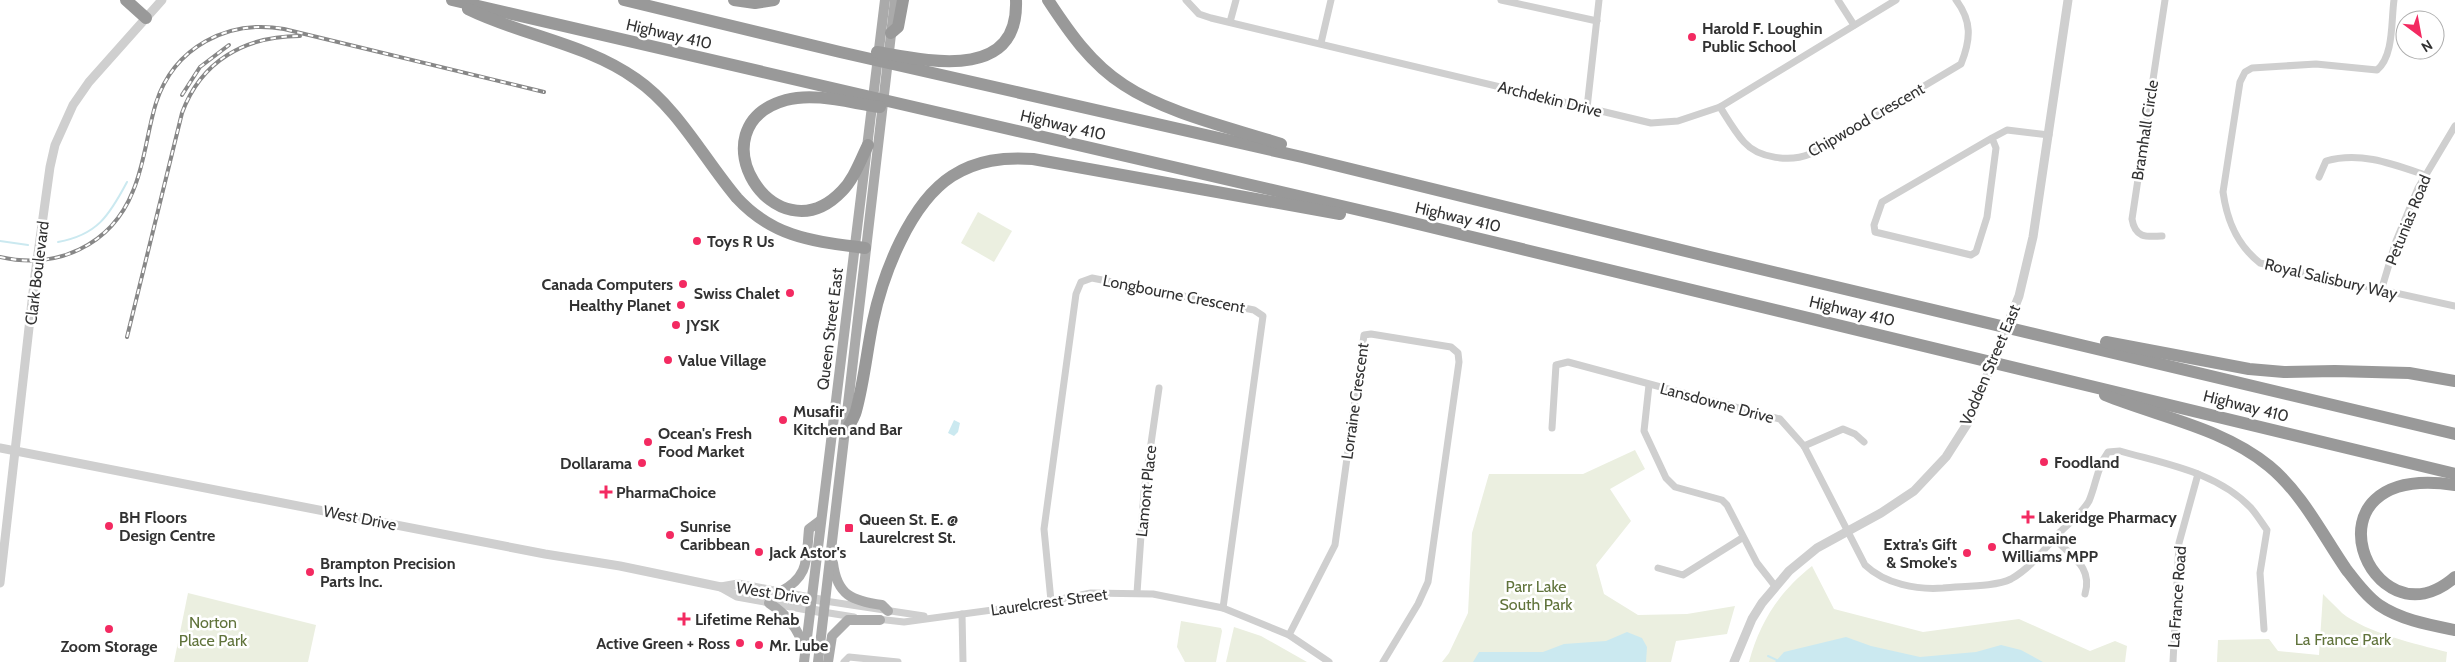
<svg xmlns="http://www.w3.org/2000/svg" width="2455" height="662" font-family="Cabin,sans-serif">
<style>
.green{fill:#ebefe0}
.water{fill:#cbe9f0}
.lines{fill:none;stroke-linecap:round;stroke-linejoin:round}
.stream{stroke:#cbe9f0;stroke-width:2}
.minor{stroke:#cfcfcf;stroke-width:7}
.tertiary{stroke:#cfcfcf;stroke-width:9}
.primary{stroke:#aaa;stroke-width:10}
.motorway{stroke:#999;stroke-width:12}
.rail-casing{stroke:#878787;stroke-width:4}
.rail{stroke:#fff;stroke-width:2;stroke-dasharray:5.5;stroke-linecap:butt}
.poi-dot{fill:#f32a61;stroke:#fff;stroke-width:2}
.labels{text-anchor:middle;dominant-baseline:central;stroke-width:5;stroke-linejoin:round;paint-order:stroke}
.poi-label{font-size:16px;font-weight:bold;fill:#323232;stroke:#fff;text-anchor:start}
.street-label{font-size:16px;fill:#323232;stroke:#fff}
.park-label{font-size:16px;fill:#60733b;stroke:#fff}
</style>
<rect width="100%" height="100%" fill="#fff"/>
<g class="green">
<polygon points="978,212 1012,231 994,262 961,243"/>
<polygon points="1635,450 1645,469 1610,489 1631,521 1596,565 1604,594 1638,615 1687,614 1735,606 1727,634 1676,641 1671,662 1442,662 1449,653 1468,613 1472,533 1489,474 1583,474"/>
<path d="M1812,566L1834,609L1923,632L2019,619L2090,651L2115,641L2127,646L2125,662H1749C1760,622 1779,592 1812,566Z"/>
<polygon points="188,593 316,625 308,662 174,662"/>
<path d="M2323,594C2329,600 2336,607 2342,613C2367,633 2416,644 2447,652L2446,662H2217L2218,640L2269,639L2278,651L2319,655Z"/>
<polygon points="1181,621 1221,628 1222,631 1216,662 1185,662 1177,647"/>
<polygon points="1234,627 1261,636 1307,662 1226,662"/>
</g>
<g class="water">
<polygon points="954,420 960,423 958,432 954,436 948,433"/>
<polygon points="1627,632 1642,638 1647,647 1646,662 1473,662 1479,652 1543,652 1564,644 1606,641"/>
<polygon points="1846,637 1871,646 1920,657 1976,652 2001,645 2021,650 2043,662 1775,662 1784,652"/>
</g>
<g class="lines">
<g class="stream">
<polyline points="0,241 28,245"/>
<path d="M58,242C97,235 109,216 127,182"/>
<polyline points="1768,656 1781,662"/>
</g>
<g class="minor">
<polyline points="1186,0 1199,14 1211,18 1651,123 1678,121 1720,107 1896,0"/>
<polyline points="1501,0 1597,21"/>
<polyline points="1838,0 1854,25"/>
<path d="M2394,0C2391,21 2394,56 2377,70L2316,64L2252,68L2245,72L2240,82L2223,192C2227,221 2237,245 2260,263L2455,306"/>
<polyline points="1230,22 1236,0"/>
<polyline points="1321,43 1331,0"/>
<path d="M1720,107C1727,118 1735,132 1744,142C1759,159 1791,162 1810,154L1961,64C1971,39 1972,21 1956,0"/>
<polyline points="1587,108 1599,0"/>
<polyline points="1992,138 1996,148 1987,217 1976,252 1971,255 1875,232 1874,225 1882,202 1992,138 2007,130 2049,135"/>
<path d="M2319,177L2326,161C2360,151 2393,164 2425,175"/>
<path d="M2162,236C2146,237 2135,238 2132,219L2165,0"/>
<polyline points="2381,291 2396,241 2418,188 2455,126"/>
<polyline points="1649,385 1644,431 1666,478 1675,487 1722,500 1727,505 1757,563 1775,586"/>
<path d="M1552,428L1556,365L1568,362L1780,419L1804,446L1865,565C1885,584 1917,590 1943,588C1962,586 1995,587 2011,579C2031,568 2045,548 2060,532C2069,523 2083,512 2089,501C2096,485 2097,467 2108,452L2120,451C2165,464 2217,472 2251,508C2257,515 2262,523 2267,530L2260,573L2264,629"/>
<polyline points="1804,446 1843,429 1855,434 1864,442"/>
<path d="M2054,538C2072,557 2093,567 2085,594"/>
<polyline points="1658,568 1683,575 1742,538"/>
<polyline points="1137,593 1144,492 1159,388"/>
<polyline points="825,601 924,616"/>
<polyline points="1051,601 1044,529 1076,294 1081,282 1092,278 1254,310 1263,316 1223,608"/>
<polyline points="823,612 854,617"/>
<polyline points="962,614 963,662"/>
<polyline points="877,619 904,622 1036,604 1091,593 1153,594 1223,608 1289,635 1329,662"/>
<polyline points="1289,635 1335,545 1364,335 1371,334 1451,347 1458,353 1459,362 1428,582 1418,604 1383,662"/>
<polyline points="844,662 849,657 898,662"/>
<polyline points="2173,662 2179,543 2198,474"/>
</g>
<g class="tertiary">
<polyline points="0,448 545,554 620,566 721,587 738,584 825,601"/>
<polyline points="0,583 35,275 50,167 55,145 73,105 89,82 162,0"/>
<polyline points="721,587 737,596 823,612"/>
<polyline points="1734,662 1752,619 1762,603 1789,571 1817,548 1881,513 1914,491 1946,457 1969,421 2019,296 2033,237 2068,0"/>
</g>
<g class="primary">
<path d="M833,563C837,595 852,601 882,605L888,611"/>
<path d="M780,592C810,576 806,559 809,529L821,520"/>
<path d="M769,603C787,615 798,628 804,648"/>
<polyline points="804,662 885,0"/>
<polyline points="818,662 895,0"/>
<polyline points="828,662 832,636 848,620 880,620"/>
</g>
<g class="motorway">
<polyline points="126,0 146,18"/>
<polyline points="452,0 1389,217 2455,474"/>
<polyline points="624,0 840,52 1302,157 1710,257 2455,434"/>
<polyline points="734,0 755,3 774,0"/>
<path d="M1048,0C1069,32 1091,64 1124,85C1166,113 1232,128 1281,144"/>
<path d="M468,9C523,36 585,43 636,79C678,108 704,159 737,198C774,238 813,241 865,248"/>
<polyline points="891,33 898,27 903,0"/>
<path d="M877,52C928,61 1019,82 1016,0"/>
<path d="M868,145C860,161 854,179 842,191C775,261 692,126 786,100C815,92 850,103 880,107"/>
<polyline points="2106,342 2249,369 2284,372 2335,371 2409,373 2455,381"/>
<path d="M2105,395C2159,417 2223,428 2269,466C2302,493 2322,534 2346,569C2356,582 2366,596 2379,605C2401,620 2430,625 2455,630"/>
<path d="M844,434C848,427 854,419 856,411C864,382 867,350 873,321C883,274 910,203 952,176C977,160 1004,157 1033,159L1340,214"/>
<path d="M2455,485C2294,461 2371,651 2455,577"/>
</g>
<defs>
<g id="rail">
<polyline points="182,95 200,67 229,45"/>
<path d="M0,257C56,270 111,246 133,191C145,163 147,132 156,103C174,47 228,19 284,29L544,92"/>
<path d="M127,337L182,113C201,61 245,36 300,36"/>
</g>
</defs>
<use href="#rail" class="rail-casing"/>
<use href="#rail" class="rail"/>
</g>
<g class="poi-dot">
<circle cx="1692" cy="37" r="5"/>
<circle cx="697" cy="241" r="5"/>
<circle cx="683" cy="284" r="5"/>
<circle cx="790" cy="293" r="5"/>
<circle cx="681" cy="305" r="5"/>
<circle cx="676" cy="325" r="5"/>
<circle cx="668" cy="360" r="5"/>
<circle cx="783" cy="420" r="5"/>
<circle cx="648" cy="442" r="5"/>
<circle cx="2044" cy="462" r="5"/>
<circle cx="642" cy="463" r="5"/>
<path d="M603.5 484.5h5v5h5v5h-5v5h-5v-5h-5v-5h5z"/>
<path d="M2025.5 509.5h5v5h5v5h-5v5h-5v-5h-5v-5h5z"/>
<circle cx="109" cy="526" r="5"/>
<rect x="844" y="523" width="10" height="10" rx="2.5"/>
<circle cx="670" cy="535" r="5"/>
<circle cx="1992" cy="547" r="5"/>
<circle cx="759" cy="552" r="5"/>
<circle cx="1967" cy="553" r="5"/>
<circle cx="310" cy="572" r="5"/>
<path d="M681.5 611.5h5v5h5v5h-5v5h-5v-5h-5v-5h5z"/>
<circle cx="109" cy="629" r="5"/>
<circle cx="740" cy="643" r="5"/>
<circle cx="759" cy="645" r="5"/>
</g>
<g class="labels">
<g class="poi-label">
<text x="1702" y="28">Harold F. Loughin<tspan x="1702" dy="18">Public School</tspan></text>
<text x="707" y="241">Toys R Us</text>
<text x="673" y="284" text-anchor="end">Canada Computers</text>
<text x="780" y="293" text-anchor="end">Swiss Chalet</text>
<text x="671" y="305" text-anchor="end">Healthy Planet</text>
<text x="686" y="325">JYSK</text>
<text x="678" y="360">Value Village</text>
<text x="793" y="411">Musafir<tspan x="793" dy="18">Kitchen and Bar</tspan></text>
<text x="658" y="433">Ocean's Fresh<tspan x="658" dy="18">Food Market</tspan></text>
<text x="2054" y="462">Foodland</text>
<text x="632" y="463" text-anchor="end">Dollarama</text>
<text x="616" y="492">PharmaChoice</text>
<text x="119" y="517">BH Floors<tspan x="119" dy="18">Design Centre</tspan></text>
<text x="2038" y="517">Lakeridge Pharmacy</text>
<text x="859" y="519">Queen St. E. @<tspan x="859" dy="18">Laurelcrest St.</tspan></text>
<text x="680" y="526">Sunrise<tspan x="680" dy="18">Caribbean</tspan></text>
<text x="2002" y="538">Charmaine<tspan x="2002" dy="18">Williams MPP</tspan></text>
<text x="1957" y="544" text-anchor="end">Extra's Gift<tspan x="1957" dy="18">&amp; Smoke's</tspan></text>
<text x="769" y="552">Jack Astor's</text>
<text x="320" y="563">Brampton Precision<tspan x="320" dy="18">Parts Inc.</tspan></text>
<text x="695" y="619">Lifetime Rehab</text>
<text x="730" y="643" text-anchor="end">Active Green + Ross</text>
<text x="769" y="645">Mr. Lube</text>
<text x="109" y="646" text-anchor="middle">Zoom Storage</text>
</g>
<g class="street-label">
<text transform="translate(669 34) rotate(13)">Highway 410</text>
<text transform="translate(1550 99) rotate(14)">Archdekin Drive</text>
<text transform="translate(1866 120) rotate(-30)">Chipwood Crescent</text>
<text transform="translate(1063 125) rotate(13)">Highway 410</text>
<text transform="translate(2145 130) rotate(-81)">Bramhall Circle</text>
<text transform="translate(1458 217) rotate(13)">Highway 410</text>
<text transform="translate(2408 220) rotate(-68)">Petunias Road</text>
<text transform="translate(37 273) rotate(-83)">Clark Boulevard</text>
<text transform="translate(2331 279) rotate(13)">Royal Salisbury Way</text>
<text transform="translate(1174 294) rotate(11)">Longbourne Crescent</text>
<text transform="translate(1852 311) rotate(13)">Highway 410</text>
<text transform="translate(830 329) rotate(-83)">Queen Street East</text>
<text transform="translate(1990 365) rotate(-67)">Vodden Street East</text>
<text transform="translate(1355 401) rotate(-82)">Lorraine Crescent</text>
<text transform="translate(1717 403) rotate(15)">Lansdowne Drive</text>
<text transform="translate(2246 406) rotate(14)">Highway 410</text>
<text transform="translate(1146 491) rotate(-84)">Lamont Place</text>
<text transform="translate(360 518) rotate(11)">West Drive</text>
<text transform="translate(773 593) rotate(9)">West Drive</text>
<text transform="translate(2177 597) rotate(-86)">La France Road</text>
<text transform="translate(1049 602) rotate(-8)">Laurelcrest Street</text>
</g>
<g class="park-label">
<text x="1536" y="586">Parr Lake<tspan x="1536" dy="18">South Park</tspan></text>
<text x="213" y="622">Norton<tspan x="213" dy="18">Place Park</tspan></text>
<text x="2343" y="639">La France Park</text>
</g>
</g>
<g transform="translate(2420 35) rotate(148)"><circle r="24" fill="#ffffff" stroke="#adadad"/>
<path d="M0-4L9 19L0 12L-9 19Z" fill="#f32a61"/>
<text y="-8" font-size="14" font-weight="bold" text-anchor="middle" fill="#323232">N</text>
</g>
</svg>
